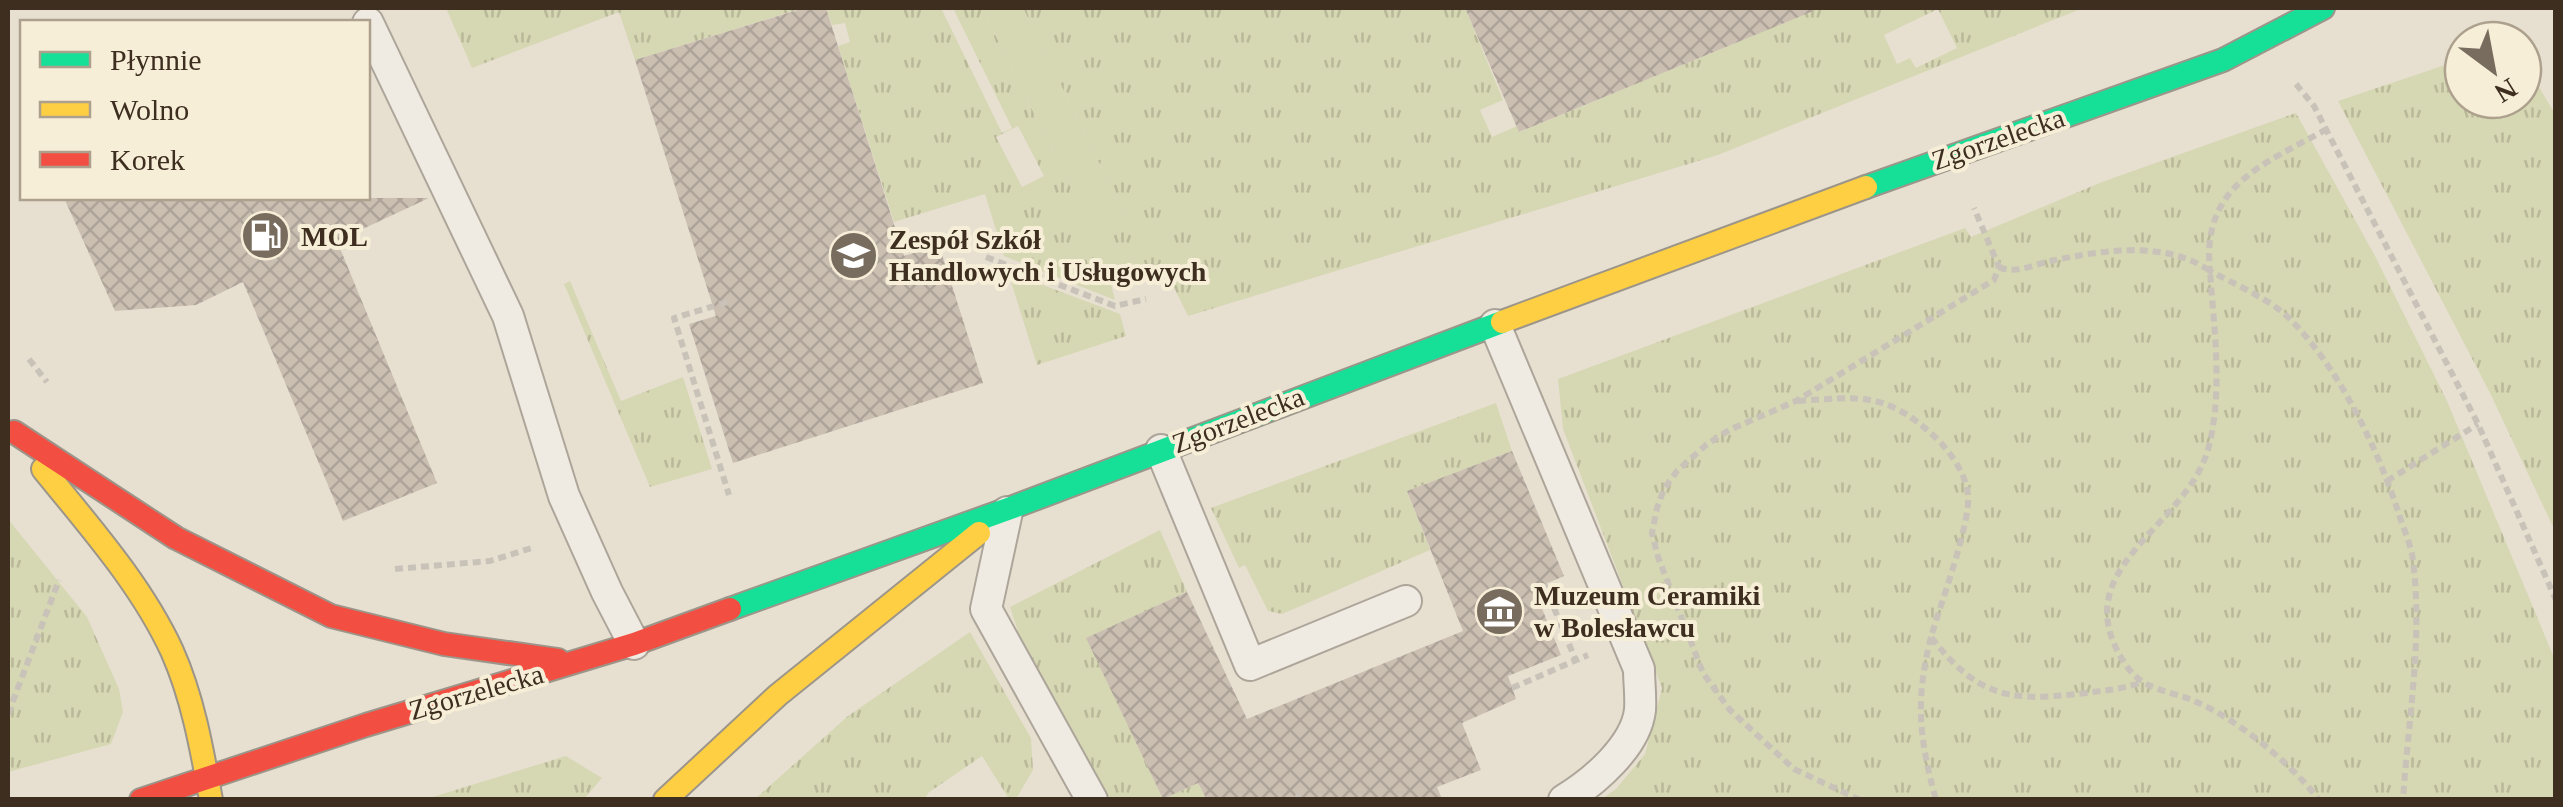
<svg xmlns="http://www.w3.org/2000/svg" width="2563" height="807" font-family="Georgia,serif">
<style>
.grass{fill:url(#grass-tufts);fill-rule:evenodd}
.pitch{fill:#d6d7b3}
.building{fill:url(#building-cross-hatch)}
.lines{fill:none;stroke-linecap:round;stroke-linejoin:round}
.lane-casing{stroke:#ada599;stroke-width:34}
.fast-casing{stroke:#9c958a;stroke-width:26}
.slow-casing{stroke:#9c958a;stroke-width:26}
.jam-casing{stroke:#9c958a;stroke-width:26}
.path{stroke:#c8c2b9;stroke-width:6;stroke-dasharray:8 5;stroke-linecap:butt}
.lane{stroke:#efebe3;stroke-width:30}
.fast{stroke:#16e098;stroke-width:22}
.slow{stroke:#ffcf43;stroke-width:22}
.jam{stroke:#f24e42;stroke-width:22}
.labels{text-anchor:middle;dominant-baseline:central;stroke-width:8;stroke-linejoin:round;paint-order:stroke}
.street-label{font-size:28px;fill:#3d2e20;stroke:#f7eed8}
.poi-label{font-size:28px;font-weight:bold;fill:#3d2e20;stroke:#f7eed8;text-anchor:start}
</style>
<defs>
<pattern id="grass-tufts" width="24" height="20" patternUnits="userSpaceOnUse" patternTransform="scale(2.5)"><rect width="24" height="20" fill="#d6d7b3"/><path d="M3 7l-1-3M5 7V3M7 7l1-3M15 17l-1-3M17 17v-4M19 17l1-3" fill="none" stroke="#b9b99a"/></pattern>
<pattern id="building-cross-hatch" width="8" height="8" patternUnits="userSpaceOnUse" patternTransform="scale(2.5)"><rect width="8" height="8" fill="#cbbfb2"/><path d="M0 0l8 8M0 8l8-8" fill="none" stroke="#afa499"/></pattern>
</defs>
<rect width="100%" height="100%" fill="#e7e0d1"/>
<g class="grass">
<polygon points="446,8 803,8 635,60 619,12 472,68"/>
<path d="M826,8H941L1002,133L1012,128L953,8H982L1084,214L1130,226L1023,8H1465L1503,100L1480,110L1492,137L1517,126L1520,132L1755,35L1744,8H2083L1718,155L1188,316L1163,265L1110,280L1115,300L1004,256L985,194L894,222L838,46L850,42L845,23L832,25ZM1938,9L1957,48L1916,68L1910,58L1897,64L1884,35ZM1018,126L1044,176L1022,187L996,137Z"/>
<polygon points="2463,59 2463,100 2523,100 2523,60 2555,114 2555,531 2490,393 2338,101"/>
<polygon points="2296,113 2375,256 2447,401 2555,660 2555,799 1602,799 1616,789 1645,754 1662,688 1563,429 1558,379 1965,228 1971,237 2102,182"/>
<polygon points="1008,272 1120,314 1126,336 1037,365"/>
<polygon points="570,281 621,401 683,377 712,469 650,487 564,284"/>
<polygon points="1496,403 1512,451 1407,491 1430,550 1282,614 1268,611 1245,565 1239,568 1211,508"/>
<polygon points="8,519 87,617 119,689 123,712 111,744 8,772"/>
<polygon points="1160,530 1187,592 1087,638 1163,799 1198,783 1207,799 1110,799 1020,637 1010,607"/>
<polygon points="970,632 1031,738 1033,770 1016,799 1009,799 982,756 928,793 925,799 755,799 848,716"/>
<polygon points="566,756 602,778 584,799 426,799"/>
</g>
<polygon class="pitch" points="982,8 1023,8 1130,226 1088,247 1075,219 1084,214"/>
<g class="building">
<polygon points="804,8 826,8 904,256 939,245 983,383 733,463 689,324 716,316 635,60"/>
<polygon points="1465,8 1818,8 1818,9 1519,132"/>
<polygon points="64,198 429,198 337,241 437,483 343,521 243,282 196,305 115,311"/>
<polygon points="1512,451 1564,576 1534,589 1561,655 1508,676 1516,699 1462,723 1481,770 1437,787 1442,799 1207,800 1198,783 1163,799 1086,638 1187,592 1247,719 1463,631 1407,491"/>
</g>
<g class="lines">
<defs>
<g id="lane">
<polyline points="368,23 508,316 564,496 607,592 634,644"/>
<path d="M1495,325L1639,669C1639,682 1641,697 1640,710C1636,746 1594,782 1564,800"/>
<polyline points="1161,450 1250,665 1406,601"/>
<polyline points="1007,512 986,609 1092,800"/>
</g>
<g id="fast">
<polyline points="1866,187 2223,60 2323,8"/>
<polyline points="730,609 1008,509 1502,322"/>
</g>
<g id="slow">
<polyline points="1502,322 1866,187"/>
<path d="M43,469C89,526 141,584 172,651C193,698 202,750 211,800"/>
<polyline points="665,800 778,695 979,533"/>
</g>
<g id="jam">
<polyline points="14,432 176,538 331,616 444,644 558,660"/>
<polyline points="141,800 366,725 634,644 730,609"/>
</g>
</defs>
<use href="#lane" class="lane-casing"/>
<use href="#fast" class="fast-casing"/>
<use href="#slow" class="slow-casing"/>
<use href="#jam" class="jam-casing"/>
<g class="path">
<polyline points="2296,84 2314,106 2478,424 2556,600"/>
<path d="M2327,129C2262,165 2201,186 2210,271C2236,285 2268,298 2289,318C2339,368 2376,445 2398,511C2402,525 2409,540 2412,554C2424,634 2408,720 2403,800"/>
<polyline points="986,257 1115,306 1146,299"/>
<path d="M1999,267C2014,275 2035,264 2051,261C2102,250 2166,240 2210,271C2214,329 2223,389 2209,446C2188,530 2057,568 2128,668C2145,691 2169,690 2194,701C2236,718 2292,764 2319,800"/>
<polyline points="727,302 674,318 729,495"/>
<polyline points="29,359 47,382"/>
<path d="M1798,401C1859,397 1885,391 1934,436C1949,450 1966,473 1968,495C1971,522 1940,606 1931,637C1976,695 2007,702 2077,694C2099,691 2119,690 2140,683"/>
<polyline points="2387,481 2478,424"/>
<polyline points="395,569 490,561 535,547"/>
<polyline points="1544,584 1576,661"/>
<path d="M1931,637C1915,700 1919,738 1936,800"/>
<polyline points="1512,688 1588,655"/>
<polyline points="8,714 59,580"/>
<polyline points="1297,800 1299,794"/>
<polyline points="1860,800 1794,769 1730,710 1703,673 1658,557 1652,533 1657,508 1664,489 1677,471 1706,445 1729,430 1796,401 1994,280 1999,267 1974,208"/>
</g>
<use href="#lane" class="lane"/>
<use href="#fast" class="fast"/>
<use href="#slow" class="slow"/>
<use href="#jam" class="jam"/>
</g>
<defs>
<symbol id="fuel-disc" viewBox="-11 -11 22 22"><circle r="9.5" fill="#786c5e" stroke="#f7eed8"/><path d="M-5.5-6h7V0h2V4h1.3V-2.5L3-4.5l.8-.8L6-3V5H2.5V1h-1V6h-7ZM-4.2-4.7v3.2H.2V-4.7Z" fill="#fff"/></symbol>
<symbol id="school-disc" viewBox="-11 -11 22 22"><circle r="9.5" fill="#786c5e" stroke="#f7eed8"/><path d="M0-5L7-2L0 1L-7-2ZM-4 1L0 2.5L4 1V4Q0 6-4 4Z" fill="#fff"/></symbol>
<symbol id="museum-disc" viewBox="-11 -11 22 22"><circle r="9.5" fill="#786c5e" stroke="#f7eed8"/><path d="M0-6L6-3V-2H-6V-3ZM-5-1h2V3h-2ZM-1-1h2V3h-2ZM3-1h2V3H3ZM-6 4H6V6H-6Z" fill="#fff"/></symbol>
</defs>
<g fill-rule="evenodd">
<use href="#fuel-disc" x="238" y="208" width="55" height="55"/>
<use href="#school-disc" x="826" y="228" width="55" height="55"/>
<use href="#museum-disc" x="1472" y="584" width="55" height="55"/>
</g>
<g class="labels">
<g class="street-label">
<text transform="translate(1998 139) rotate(-19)">Zgorzelecka</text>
<text transform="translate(1238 420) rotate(-21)">Zgorzelecka</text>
<text transform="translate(476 692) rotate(-16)">Zgorzelecka</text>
</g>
<g class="poi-label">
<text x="301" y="236">MOL</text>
<text x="889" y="239">Zespół Szkół<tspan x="889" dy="32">Handlowych i Usługowych</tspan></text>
<text x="1534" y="595">Muzeum Ceramiki<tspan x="1534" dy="32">w Bolesławcu</tspan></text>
</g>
</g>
<rect width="2563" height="807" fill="none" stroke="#3d2e20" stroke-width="20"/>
<rect x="20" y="20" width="350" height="180" fill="#f7eed8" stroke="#ada18e" stroke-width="2.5"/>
<rect x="40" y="52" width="50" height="15" fill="#16e098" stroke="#ada18e" stroke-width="2.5"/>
<text x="110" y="70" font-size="30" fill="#3d2e20">Płynnie</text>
<rect x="40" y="102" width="50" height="15" fill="#ffcf43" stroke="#ada18e" stroke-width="2.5"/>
<text x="110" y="120" font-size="30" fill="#3d2e20">Wolno</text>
<rect x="40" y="152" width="50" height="15" fill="#f24e42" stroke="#ada18e" stroke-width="2.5"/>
<text x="110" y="170" font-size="30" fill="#3d2e20">Korek</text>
<g transform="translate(2493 70) rotate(148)"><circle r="48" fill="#f7eed8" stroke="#ada18e" stroke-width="2.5"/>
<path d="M0-8L18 38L0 25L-18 38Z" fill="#786c5e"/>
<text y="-15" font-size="28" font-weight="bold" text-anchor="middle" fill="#3d2e20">N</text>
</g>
</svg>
